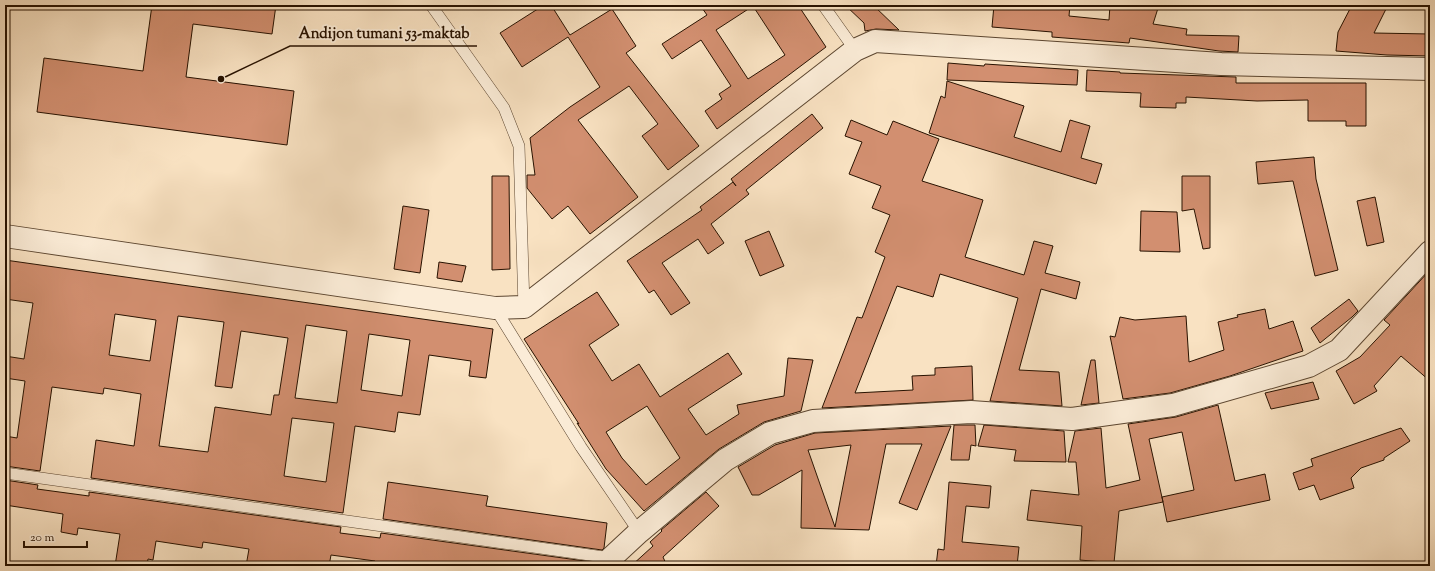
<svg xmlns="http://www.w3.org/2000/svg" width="1435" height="571" font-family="'Sorts Mill Goudy',serif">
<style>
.building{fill:#d28f70;stroke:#281200;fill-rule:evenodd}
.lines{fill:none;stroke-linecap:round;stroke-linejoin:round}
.service-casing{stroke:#5c4630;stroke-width:12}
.minor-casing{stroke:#5c4630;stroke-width:24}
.service{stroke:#fbecd7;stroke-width:11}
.minor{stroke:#fbecd7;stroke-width:22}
.leader{fill:none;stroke:#281200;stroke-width:1.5}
.callout-dot{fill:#281200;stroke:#fbecd7;stroke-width:1.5}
.callout-label{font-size:15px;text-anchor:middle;font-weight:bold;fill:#281200;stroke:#fbecd7;stroke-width:3.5;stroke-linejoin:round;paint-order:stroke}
</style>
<rect width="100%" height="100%" fill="#f9e2c2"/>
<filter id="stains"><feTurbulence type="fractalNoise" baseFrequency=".005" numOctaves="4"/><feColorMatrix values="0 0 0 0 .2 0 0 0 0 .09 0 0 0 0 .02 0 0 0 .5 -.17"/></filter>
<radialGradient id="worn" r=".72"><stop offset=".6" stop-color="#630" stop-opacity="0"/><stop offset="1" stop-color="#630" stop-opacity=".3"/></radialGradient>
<g class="building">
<polygon points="152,5 276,5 272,34 193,24 186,77 294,91 287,145 37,112 44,58 143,71"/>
<polygon points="544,5 551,5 570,35 612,9 636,46 626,53 699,146 668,170 642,136 658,124 629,86 578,120 638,197 590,234 568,206 552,219 527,188 527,175 535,175 530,138 570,107 600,87 568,37 522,67 500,33"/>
<path d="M700,5H798L826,47L717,129L705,111L722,99L719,94L731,86L701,40L672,59L662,44L707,15ZM753,6L785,55L748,79L716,30Z"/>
<polygon points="845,5 873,5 899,30 876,29 865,31 864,23"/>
<polygon points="994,5 1070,5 1069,16 1109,20 1110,5 1159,5 1153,24 1187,29 1186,35 1239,36 1238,52 1219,51 1130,38 1129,43 1052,37 1052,32 992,27"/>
<polygon points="1352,5 1388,5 1374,33 1430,34 1430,56 1387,55 1336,51 1338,32"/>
<polygon points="948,63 984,66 985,64 1078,70 1077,85 947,80"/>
<polygon points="1087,70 1120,72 1120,73 1236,77 1236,83 1366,83 1366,126 1346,126 1346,121 1308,121 1308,100 1257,101 1186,97 1186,103 1176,103 1176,108 1140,107 1141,93 1086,91"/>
<polygon points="947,81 1024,106 1014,137 1061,152 1070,120 1090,126 1081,158 1102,164 1096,184 929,133 941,96 945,98"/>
<polygon points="812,114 823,128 746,190 749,194 711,224 724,243 708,254 698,239 662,263 690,303 671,315 654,290 649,293 627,261 702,210 700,207 733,182 736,186 731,179"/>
<polygon points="851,120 887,135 893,121 939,139 922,181 983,200 965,257 1024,275 1034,241 1053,246 1045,273 1080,282 1076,299 1041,289 1019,370 1059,372 1062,406 990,401 1018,298 940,274 933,297 897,286 855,393 913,390 912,376 935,375 935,368 972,366 973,400 822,408 857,317 862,318 885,257 875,252 890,215 872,208 881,186 849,174 862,142 845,136"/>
<polygon points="1314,157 1316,179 1338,270 1315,276 1293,181 1258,184 1256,162"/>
<polygon points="492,176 509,176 510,269 492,270"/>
<polygon points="1182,176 1210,176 1210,248 1203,249 1194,209 1182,211"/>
<polygon points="1375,197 1384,242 1367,246 1357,201"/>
<polygon points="403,206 429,210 420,273 394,269"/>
<polygon points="1141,211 1177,212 1180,252 1140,251"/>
<polygon points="769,231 784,266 760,276 745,241"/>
<path d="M5,260L493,329L486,378L469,376L471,361L429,355L420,415L398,412L395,432L355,426L343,513L91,478L96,440L134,446L141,394L104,388L103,394L52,387L40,471L5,466V436L17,438L25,381L5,378V356L24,359L33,303L5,299ZM115,314L156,320L150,361L109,355ZM178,316L224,322L215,386L232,388L241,331L288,338L279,395H274L271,415L215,407L208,452L159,446ZM306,325L347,331L337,403L295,398ZM369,334L410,340L402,396L361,390ZM292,418L334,423L326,482L284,476Z"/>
<polygon points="439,262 466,266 462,282 437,278"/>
<polygon points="1430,270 1430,381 1401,356 1374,386 1377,391 1354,404 1336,371 1360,357 1390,325 1384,320"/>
<path d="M597,292L619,325L589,345L612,381L639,364L660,397L728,353L742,374L688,409L706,435L739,414L737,405L784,396L788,358L813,360L801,411L764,422L719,449L644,511L606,469L577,423L579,424L524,339ZM647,406L680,458L646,485L622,458L606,432Z"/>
<polygon points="1349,299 1358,311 1352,317 1320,343 1311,328"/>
<polygon points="1265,309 1269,329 1293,321 1303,351 1230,376 1170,393 1123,399 1110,336 1115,337 1120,317 1135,320 1186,316 1189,362 1224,350 1218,322 1238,317 1237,315"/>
<polygon points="1091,360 1095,360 1099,403 1081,405"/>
<polygon points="1313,382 1319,399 1271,409 1265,393"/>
<path d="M1218,405L1235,481L1265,474L1270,500L1167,522L1163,502L1119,511L1114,563L1080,560L1082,526L1027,520L1031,490L1079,495L1076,462H1068L1075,431L1101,428L1106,488L1140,480L1128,424L1176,417ZM1182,432L1194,490L1162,497L1163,502L1149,439Z"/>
<polygon points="954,425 975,425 976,446 971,445 969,460 951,460"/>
<polygon points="984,425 1064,431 1066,462 1014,461 1016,450 978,446"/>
<path d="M951,426L917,510L899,503L922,444H886L869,530L801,528L802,470L759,495H752L738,467L775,445L815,433ZM851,445L835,527L808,450Z"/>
<polygon points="1401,428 1410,441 1384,458 1384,460 1361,468 1351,478 1354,488 1320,500 1314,485 1299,490 1293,473 1313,466 1311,459"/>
<polygon points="5,480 38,485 37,489 89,496 89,492 341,527 340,533 380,538 381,533 592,562 592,566 431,566 416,564 415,566 374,566 375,561 331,555 329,566 246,566 249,549 203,542 202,548 156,541 153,560 148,559 147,566 115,566 120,534 78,528 77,535 61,532 63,514 5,505"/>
<polygon points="388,482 488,496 486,506 607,523 604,548 602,550 383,519"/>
<polygon points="949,482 991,486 989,508 966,506 962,542 1019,547 1017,566 936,566 938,549 944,550"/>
<polygon points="706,492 719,506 663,557 667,566 631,566 653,546 650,542 662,531 661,530"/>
</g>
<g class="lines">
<defs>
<g id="service">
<polyline points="431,5 504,108 519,146 524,307"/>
<polyline points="823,5 855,50"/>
<polyline points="495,308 581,447 639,532"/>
<polyline points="5,473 611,558"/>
</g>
<g id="minor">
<polyline points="5,236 495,308 524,307 855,50 875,41 1221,64 1430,69"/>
<polyline points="604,566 611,558 639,532 725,460 770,433 813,421 971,412 1072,419 1173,405 1309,366 1339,350 1430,252"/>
</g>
</defs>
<use href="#service" class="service-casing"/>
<use href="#minor" class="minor-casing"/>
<use href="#service" class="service"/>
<use href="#minor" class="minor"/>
</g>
<path class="leader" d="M221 79L290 46H477"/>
<circle class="callout-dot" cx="221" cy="79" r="4"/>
<g class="callout-label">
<text x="384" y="38">Andijon tumani 53-maktab</text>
</g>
<rect width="1435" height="571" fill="none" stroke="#f9e2c2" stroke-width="20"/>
<rect x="6" y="6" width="1423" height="559" fill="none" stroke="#281200" stroke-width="2"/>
<rect x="10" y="10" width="1415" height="551" fill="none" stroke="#281200"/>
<path d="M24 541v6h63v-6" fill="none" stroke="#281200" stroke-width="2"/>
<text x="30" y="541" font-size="12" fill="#281200" stroke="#fbecd7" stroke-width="3" paint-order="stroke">20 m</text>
<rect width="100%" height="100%" filter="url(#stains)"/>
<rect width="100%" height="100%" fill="url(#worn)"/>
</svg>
